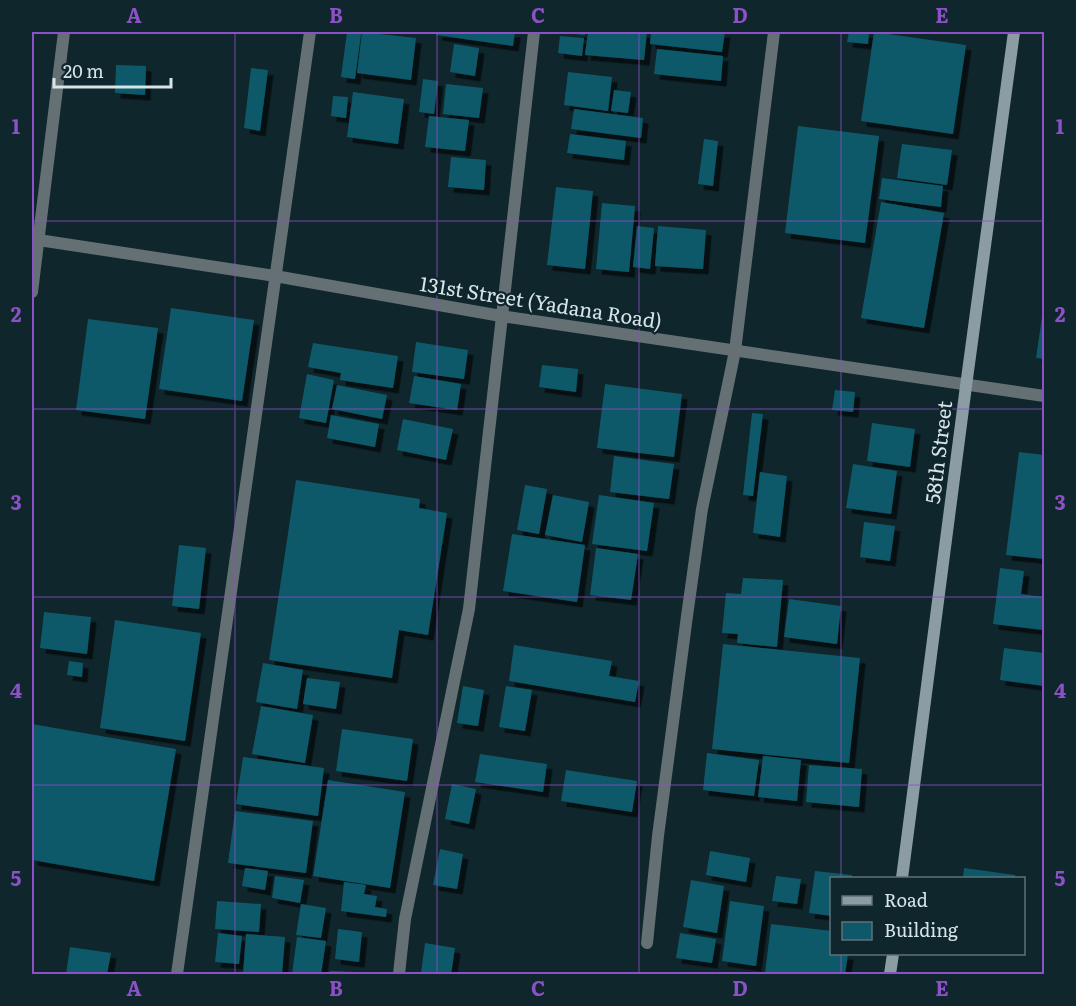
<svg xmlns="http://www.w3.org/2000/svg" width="1076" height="1006" font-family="Literata,serif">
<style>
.building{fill:#0f5869;filter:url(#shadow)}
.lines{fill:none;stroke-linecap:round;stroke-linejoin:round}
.minor{stroke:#657074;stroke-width:12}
.tertiary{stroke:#657074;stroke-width:12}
.secondary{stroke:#8b9da2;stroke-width:12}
.grid{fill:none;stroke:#8d51c7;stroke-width:1.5;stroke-opacity:0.55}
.labels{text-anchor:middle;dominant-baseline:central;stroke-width:4.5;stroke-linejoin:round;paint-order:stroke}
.street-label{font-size:20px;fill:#d7e5e9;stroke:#0e262c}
.neatline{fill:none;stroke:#8d51c7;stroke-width:2}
.grid-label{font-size:20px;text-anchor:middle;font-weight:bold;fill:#8d51c7}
</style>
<defs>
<filter id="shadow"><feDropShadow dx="5.5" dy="5.5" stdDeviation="0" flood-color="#0009"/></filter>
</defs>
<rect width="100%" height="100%" fill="#0e262c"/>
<g class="building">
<polygon points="347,32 361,34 355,79 341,77"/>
<polygon points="362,32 416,38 411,80 357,73"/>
<polygon points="437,32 515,32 513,46 436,35"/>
<polygon points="563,32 585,32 585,35 563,33"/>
<polygon points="588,32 647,32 644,60 585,55"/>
<polygon points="651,32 725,32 722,52 650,44"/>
<polygon points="849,32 869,32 868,44 847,42"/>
<polygon points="874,32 966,45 953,134 861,121"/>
<polygon points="560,36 584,38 582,56 558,53"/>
<polygon points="454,44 479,48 475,76 450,72"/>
<polygon points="657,49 723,56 721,81 654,74"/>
<polygon points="116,65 146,66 145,95 115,93"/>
<polygon points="251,68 268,70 260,131 244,128"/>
<polygon points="568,72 612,77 608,111 564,105"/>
<polygon points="423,79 438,81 434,114 419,112"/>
<polygon points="446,84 483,88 479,118 443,114"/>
<polygon points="614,90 631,92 628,113 611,111"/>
<polygon points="353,92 404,99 398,144 347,137"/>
<polygon points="333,96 348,97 346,118 331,116"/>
<polygon points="574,109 643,118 641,138 571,129"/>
<polygon points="429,116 469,120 465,151 425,147"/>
<polygon points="798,126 879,136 865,243 785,233"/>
<polygon points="570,134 626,141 624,160 567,153"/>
<polygon points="704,139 718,141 713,186 698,184"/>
<polygon points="902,144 952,150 947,185 897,178"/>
<polygon points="451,157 486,160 484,190 448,187"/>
<polygon points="882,178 943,186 941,207 879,199"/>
<polygon points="556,187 593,191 585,269 547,265"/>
<polygon points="881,202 944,213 924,328 861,318"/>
<polygon points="602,203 635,206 629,272 596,269"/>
<polygon points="637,226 654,228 650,269 633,267"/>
<polygon points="658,226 706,230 703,269 655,266"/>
<polygon points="171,308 254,320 242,401 159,389"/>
<polygon points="1043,310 1044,310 1044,359 1036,358"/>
<polygon points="88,319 158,328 145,419 76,410"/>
<polygon points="416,342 468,350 464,379 412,372"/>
<polygon points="313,343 398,356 393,388 340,380 341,373 308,367"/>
<polygon points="542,365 578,369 576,392 539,387"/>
<polygon points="307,374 334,380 326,423 299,418"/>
<polygon points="414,376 461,384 457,410 409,403"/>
<polygon points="605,384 682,394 674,457 597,448"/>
<polygon points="337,385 387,395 382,419 332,409"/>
<polygon points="835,390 855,392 853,412 832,410"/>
<polygon points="752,413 763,414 753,496 743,495"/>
<polygon points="331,415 379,424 375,447 327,438"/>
<polygon points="403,419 453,429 446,460 397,450"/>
<polygon points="872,423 915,429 910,467 867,461"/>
<polygon points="1019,452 1044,455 1044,559 1006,555"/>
<polygon points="614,456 674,464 669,499 610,492"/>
<polygon points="853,464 897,471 891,514 846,508"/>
<polygon points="760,472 787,476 780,537 753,533"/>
<polygon points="296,480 420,499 419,508 447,513 428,635 399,630 392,678 269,660"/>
<polygon points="525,485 547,489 539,534 517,530"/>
<polygon points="553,495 589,502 582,542 545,535"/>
<polygon points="599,495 654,503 647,551 592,544"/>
<polygon points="864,522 895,526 890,561 860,557"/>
<polygon points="512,534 585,545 577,602 503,591"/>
<polygon points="179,545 206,548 199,609 172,606"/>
<polygon points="596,548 638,554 631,600 590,595"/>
<polygon points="1000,568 1024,571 1021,594 1044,597 1044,630 993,624"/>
<polygon points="743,578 783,580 777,647 737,643 738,634 722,633 726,593 741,594"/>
<polygon points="789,599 841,606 837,644 784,637"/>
<polygon points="44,612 91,617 87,654 40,648"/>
<polygon points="115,620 201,633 185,741 100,728"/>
<polygon points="723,644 860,658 849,763 712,749"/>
<polygon points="514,645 612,661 609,676 639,681 635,702 509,681"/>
<polygon points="1004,648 1044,653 1044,686 1000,680"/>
<polygon points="69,661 83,663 82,677 67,675"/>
<polygon points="263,663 303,670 297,709 256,702"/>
<polygon points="307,678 340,682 336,709 303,704"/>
<polygon points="463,686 484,690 478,726 457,723"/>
<polygon points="506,686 532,690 525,731 499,727"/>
<polygon points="261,706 313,715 305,763 252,754"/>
<polygon points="32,724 176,749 154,881 32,860"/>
<polygon points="342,729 413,739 407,781 336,771"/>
<polygon points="707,753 759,760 754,796 703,790"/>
<polygon points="480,754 547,764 543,792 475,782"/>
<polygon points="763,756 801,760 797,801 758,797"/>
<polygon points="243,757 324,768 318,816 236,804"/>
<polygon points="809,765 862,769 859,807 806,802"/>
<polygon points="566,770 637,781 632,812 561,801"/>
<polygon points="328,780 405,792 390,888 313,876"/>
<polygon points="452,784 476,789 469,824 445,819"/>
<polygon points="235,811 313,821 306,873 228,863"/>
<polygon points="440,849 463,854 457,889 433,885"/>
<polygon points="710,851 750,858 746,882 706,875"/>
<polygon points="245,868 268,871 265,890 242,886"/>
<polygon points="964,868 1015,875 1015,878 963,878"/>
<polygon points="815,871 852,875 852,878 832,878 832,916 809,913"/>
<polygon points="275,876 304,880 300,903 272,898"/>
<polygon points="776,876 801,879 797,904 772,901"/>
<polygon points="691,880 724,886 717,933 683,927"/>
<polygon points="344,882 366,885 364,894 377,896 375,907 387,909 386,917 341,911"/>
<polygon points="217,901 261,904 259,932 215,929"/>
<polygon points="730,901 764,906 756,966 722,961"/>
<polygon points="301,904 326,908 321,938 296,935"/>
<polygon points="771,924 832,931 832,954 848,954 845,974 779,974 765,973"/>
<polygon points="338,929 362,932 359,962 335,959"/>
<polygon points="218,933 242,936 239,964 215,962"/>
<polygon points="680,933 716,939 712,963 676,958"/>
<polygon points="246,934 285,937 282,974 243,974"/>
<polygon points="297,937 326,941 321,974 292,974"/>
<polygon points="425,943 455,948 451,974 421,973"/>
<polygon points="70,947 111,953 107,974 66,974"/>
<polygon points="330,971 357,972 357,974 330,974"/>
</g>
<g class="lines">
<g class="minor">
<polyline points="32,292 64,32"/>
<polyline points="647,943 658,836 687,616 702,509 735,351 774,32"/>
<polyline points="177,974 310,32"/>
<polyline points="399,974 405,919 469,609 534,32"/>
</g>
<polyline class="tertiary" points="32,239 275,276 501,316 1044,396"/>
<g class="secondary">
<polyline points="902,878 966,386 1014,32"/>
<polyline points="890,974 893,954"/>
</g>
</g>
<path class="grid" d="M235,32V974M437,32V974M639,32V974M841,32V878M32,221H1044M32,409H1044M32,597H1044M32,785H1044M841,954V974"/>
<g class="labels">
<g class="street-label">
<text transform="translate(541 301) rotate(9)">131st Street (Yadana Road)</text>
<text transform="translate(937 452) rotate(-83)">58th Street</text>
</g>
</g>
<rect width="1076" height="1006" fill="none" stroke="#0e262c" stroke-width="66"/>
<rect x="830" y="877" width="195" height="78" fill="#0e262c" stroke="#5e7278" stroke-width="1.5"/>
<rect x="842" y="896" width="30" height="9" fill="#8b9da2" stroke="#5e7278" stroke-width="1.5"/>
<text x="884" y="907" font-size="18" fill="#d7e5e9">Road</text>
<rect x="842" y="922" width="30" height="18" fill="#0f5869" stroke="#5e7278" stroke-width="1.5"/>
<text x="884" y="937" font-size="18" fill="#d7e5e9">Building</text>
<path d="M54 78v9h117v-9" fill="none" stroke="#d7e5e9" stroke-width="3"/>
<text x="63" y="78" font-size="18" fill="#d7e5e9" stroke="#0e262c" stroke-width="4.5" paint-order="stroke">20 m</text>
<rect x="33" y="33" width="1010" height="940" class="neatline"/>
<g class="grid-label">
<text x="134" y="23">A</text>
<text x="336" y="23">B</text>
<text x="538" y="23">C</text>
<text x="740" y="23">D</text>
<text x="942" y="23">E</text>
<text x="16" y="134">1</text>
<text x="1060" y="134">1</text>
<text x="16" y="322">2</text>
<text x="1060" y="322">2</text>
<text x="16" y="510">3</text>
<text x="1060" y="510">3</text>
<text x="16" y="698">4</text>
<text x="1060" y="698">4</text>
<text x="16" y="886">5</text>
<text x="1060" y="886">5</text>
<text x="134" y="996">A</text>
<text x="336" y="996">B</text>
<text x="538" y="996">C</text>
<text x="740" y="996">D</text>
<text x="942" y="996">E</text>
</g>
</svg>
